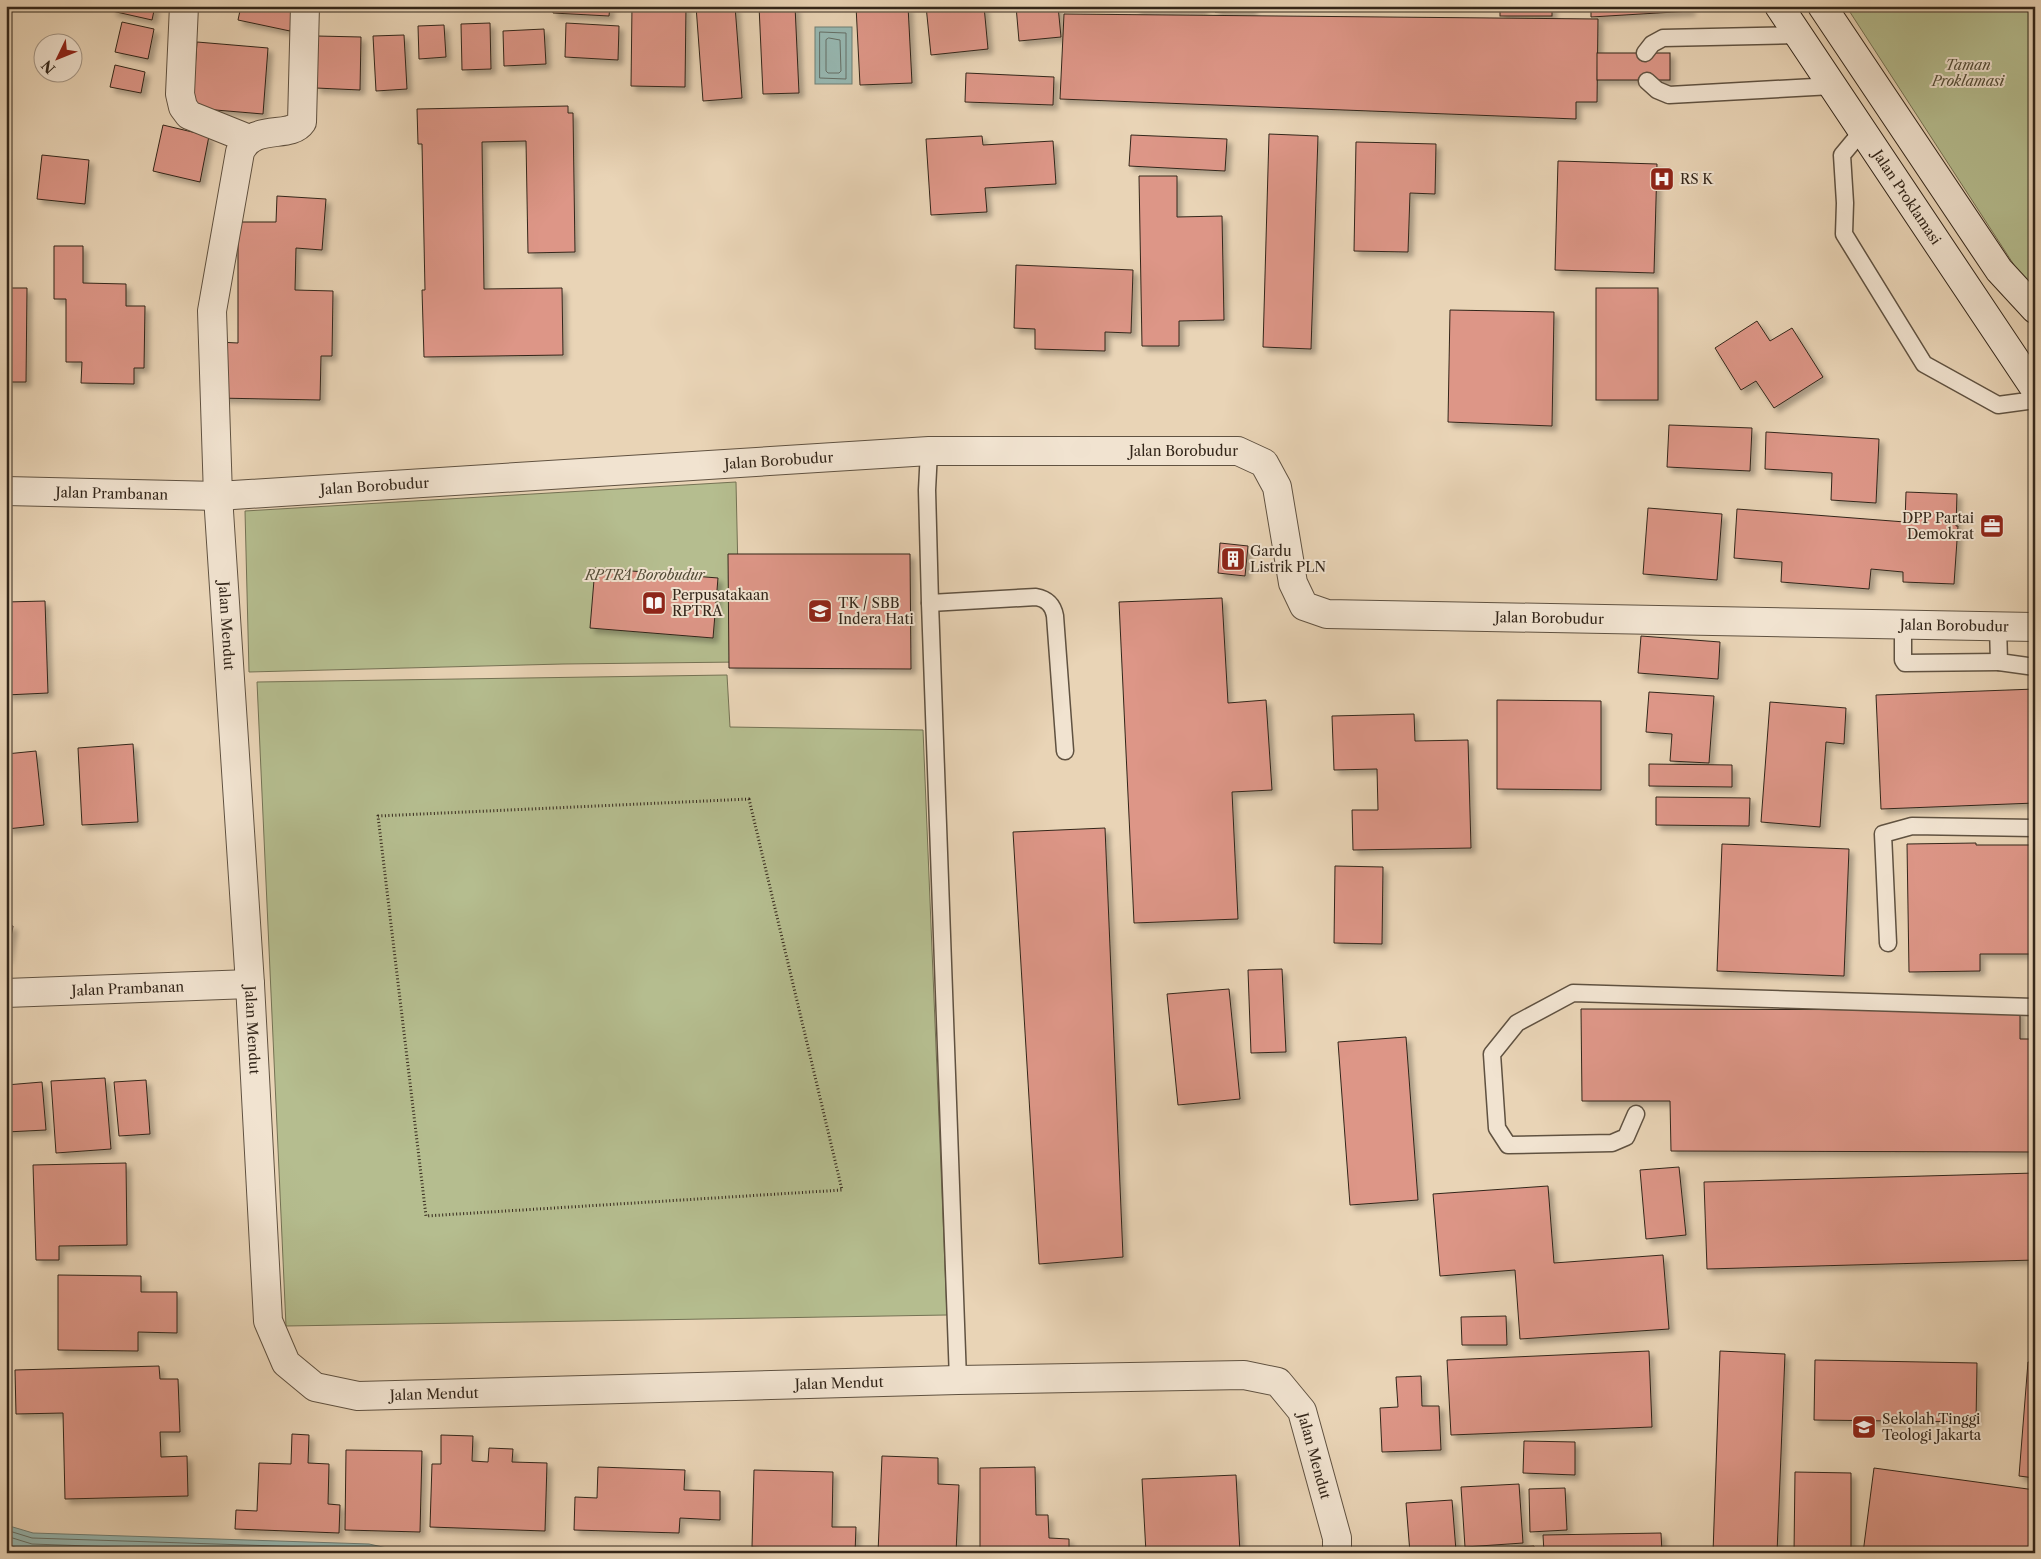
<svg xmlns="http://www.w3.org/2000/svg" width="2041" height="1559" font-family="'Libre Caslon Text',serif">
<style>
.green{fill:#b5bd8f;stroke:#747254}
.water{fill:#97b8b2;stroke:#6f7e75}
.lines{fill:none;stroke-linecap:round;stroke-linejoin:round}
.shore{stroke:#656f66;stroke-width:1}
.building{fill:#dd9687;stroke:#33261a;filter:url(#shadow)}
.lane-casing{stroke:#605241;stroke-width:19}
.street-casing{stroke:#605241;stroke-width:30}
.secondary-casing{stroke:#33261a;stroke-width:30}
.path{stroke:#33261a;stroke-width:3;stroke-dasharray:1 2.5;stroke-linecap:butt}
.lane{stroke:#f1e3d0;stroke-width:16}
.street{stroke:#f1e3d0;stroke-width:28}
.secondary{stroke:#f1e3d0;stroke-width:28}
.labels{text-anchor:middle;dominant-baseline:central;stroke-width:4;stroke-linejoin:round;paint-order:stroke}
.park-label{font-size:14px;font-style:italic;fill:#544c37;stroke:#f1e3d0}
.poi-label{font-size:14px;fill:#33261a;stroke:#f1e3d0;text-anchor:start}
.street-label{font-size:14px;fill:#33261a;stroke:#f1e3d0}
</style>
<defs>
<filter id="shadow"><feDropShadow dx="4.5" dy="4.5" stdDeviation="2.5" flood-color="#0004"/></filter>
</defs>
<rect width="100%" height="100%" fill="#e9d4b6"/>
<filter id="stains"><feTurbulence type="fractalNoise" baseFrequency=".004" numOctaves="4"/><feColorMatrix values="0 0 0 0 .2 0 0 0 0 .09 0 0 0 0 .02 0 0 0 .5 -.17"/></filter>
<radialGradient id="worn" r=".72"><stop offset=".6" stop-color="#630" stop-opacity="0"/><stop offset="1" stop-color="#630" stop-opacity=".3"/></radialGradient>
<g class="green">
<polygon points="1846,6 2035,6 2035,288 2029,288"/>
<polygon points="736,482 740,662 563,664 249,672 245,511"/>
<polygon points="727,675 730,727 923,730 947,1315 286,1326 257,682"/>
</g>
<g class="water">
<rect x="815" y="27" width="37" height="57"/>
<polygon points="6,1525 33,1533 369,1544 410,1553 6,1553"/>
</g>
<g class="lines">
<g class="shore">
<polygon points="820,32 846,33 846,79 820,78"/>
<polygon points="829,38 840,40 841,71 839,73 828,73 826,71 826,40"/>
<polyline points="6,1530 32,1538 368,1549 385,1553"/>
<polyline points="6,1536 32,1544 286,1553"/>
<polyline points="6,1544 29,1552 56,1553"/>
</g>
</g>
<g class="building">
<polygon points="113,6 155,6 152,20 112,11"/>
<polygon points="241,6 295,6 290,31 238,20"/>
<polygon points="553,6 610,6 609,16 553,13"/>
<polygon points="632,6 686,6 685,87 631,86"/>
<polygon points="696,6 735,6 742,98 703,101"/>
<polygon points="759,6 795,6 799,93 763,94"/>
<polygon points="856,6 908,6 912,83 860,85"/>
<polygon points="926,6 984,6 988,49 931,55"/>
<polygon points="1016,6 1058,6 1061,37 1019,41"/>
<rect x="1136" y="6" width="67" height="5"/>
<polygon points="1215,6 1252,6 1253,11 1215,12"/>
<rect x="1500" y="6" width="52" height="10"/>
<polygon points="1591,6 1690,6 1691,11 1591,17"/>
<polygon points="1064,14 1598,19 1597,102 1576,102 1576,119 1060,99"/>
<polygon points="122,22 154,29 148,59 115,52"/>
<polygon points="490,23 491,69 462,70 461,24"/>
<polygon points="566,23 619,26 618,60 565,57"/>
<polygon points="444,25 446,57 419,59 418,26"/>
<polygon points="544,29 546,64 504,66 503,31"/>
<polygon points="404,35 407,89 376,91 373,36"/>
<polygon points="317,36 361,37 360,90 316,88"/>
<polygon points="197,42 268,48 263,114 192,108"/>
<rect x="1597" y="53" width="73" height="27"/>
<polygon points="115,65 145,72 141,93 110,87"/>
<polygon points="966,73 1054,77 1053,105 965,102"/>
<polygon points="568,106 568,113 573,113 575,252 528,253 526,141 482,142 484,289 562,288 563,355 424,357 422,290 425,290 422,144 418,144 417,109"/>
<polygon points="163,125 209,136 200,182 153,171"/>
<polygon points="1269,134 1318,136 1311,349 1263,347"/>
<polygon points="1131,135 1227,139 1225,171 1129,166"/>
<polygon points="982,136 983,145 1053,141 1056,184 985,188 987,212 931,215 926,139"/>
<polygon points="1356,142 1436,144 1435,194 1410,193 1408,252 1354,251"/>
<polygon points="42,155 89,160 85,204 37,199"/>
<polygon points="1558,161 1657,164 1654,273 1555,270"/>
<polygon points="1139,176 1177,176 1177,217 1222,216 1224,320 1179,321 1179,346 1142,346"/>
<polygon points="277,196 326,199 322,250 296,248 295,290 333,291 332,356 321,356 320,400 216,398 217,342 238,343 238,222 276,222"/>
<polygon points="54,246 83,246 83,283 126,284 126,306 145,306 144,368 134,368 134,384 81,383 82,362 66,362 66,299 54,299"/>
<polygon points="1016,265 1133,270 1131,333 1105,332 1105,351 1035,349 1035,329 1014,328"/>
<polygon points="6,288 27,288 26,382 6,382"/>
<rect x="1596" y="288" width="62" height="112"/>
<polygon points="1450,310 1554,312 1552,426 1448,422"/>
<polygon points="1757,321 1770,341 1792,328 1823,377 1774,408 1756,381 1741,390 1715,348"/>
<polygon points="1669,425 1752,428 1750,471 1667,467"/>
<polygon points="1766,432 1879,439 1876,503 1831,500 1832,473 1765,469"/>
<polygon points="1906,492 1957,494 1956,526 1958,526 1954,584 1903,582 1903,572 1871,569 1869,589 1781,582 1782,562 1734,558 1737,509 1905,522"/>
<polygon points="1648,508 1722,514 1717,580 1643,574"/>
<polygon points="1220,543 1248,546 1245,576 1218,573"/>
<polygon points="728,554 910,554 911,669 729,668"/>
<polygon points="595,568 718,578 713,638 590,628"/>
<polygon points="1222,598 1228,703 1266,700 1272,790 1232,792 1238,919 1134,923 1119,602"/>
<polygon points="45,601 48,693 6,695 6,602"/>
<polygon points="1641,636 1720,642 1718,679 1638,673"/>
<polygon points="2035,689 2035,803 1881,809 1876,695"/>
<polygon points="1649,692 1714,696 1709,763 1670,761 1672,734 1646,732"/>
<polygon points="1497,700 1601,701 1601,790 1497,789"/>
<polygon points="1770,702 1846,708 1844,744 1826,742 1820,827 1761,822"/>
<polygon points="1414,714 1415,741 1468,740 1471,848 1353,850 1352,810 1378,810 1377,769 1334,770 1332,716"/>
<polygon points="133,744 138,822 82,825 78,748"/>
<polygon points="36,751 44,825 7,829 6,754"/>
<polygon points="1649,764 1732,765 1732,787 1649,786"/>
<polygon points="1656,797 1750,798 1749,826 1656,825"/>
<polygon points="1105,828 1123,1257 1039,1264 1013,832"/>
<polygon points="1976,843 1976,845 2035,845 2035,954 1980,954 1980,971 1909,972 1907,844"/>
<polygon points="1722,844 1849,849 1844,976 1717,971"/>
<polygon points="1335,866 1383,867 1382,944 1334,943"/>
<polygon points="6,925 13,926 7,960 6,960"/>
<polygon points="1282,969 1286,1052 1251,1053 1248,970"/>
<polygon points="1229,989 1240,1099 1178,1105 1167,994"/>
<polygon points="1581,1009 2020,1010 2020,1039 2035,1039 2035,1152 1671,1151 1670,1101 1582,1101"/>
<polygon points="1406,1037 1418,1200 1350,1205 1338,1042"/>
<polygon points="105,1078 111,1149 56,1153 51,1081"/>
<polygon points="146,1080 150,1134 119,1136 114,1082"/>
<polygon points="42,1082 46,1130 6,1132 6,1085"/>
<polygon points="126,1163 127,1245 59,1246 59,1260 36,1260 33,1165"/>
<polygon points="1679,1167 1686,1235 1646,1239 1640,1170"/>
<polygon points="2035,1173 2035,1260 1707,1269 1704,1182"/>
<polygon points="1548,1186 1554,1263 1663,1255 1669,1329 1520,1339 1515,1270 1440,1276 1433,1194"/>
<polygon points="58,1275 141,1276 141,1292 177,1292 177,1333 138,1332 138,1351 58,1350"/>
<polygon points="1506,1316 1507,1345 1462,1345 1461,1317"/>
<polygon points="1649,1351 1652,1427 1451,1435 1447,1360"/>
<polygon points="1720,1351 1785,1354 1777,1553 1713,1553"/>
<polygon points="1815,1360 1977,1363 1976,1422 1814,1420"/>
<polygon points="2028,1362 2035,1363 2035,1478 2019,1476"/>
<polygon points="159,1366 160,1379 178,1379 180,1432 160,1432 161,1457 187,1456 188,1496 65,1499 63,1413 16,1414 15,1370"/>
<polygon points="1421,1376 1422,1406 1439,1406 1441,1450 1382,1452 1380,1408 1398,1407 1396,1377"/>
<polygon points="292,1434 309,1435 308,1463 329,1464 328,1504 340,1505 339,1533 235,1529 236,1510 257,1511 259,1463 291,1464"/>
<polygon points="441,1435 473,1436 472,1461 488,1462 489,1448 513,1449 512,1462 547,1463 545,1531 430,1527 432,1464 441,1464"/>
<polygon points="1524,1441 1575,1442 1575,1475 1523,1473"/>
<polygon points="346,1450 422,1451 420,1532 345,1530"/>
<polygon points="882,1456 938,1458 938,1484 959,1485 956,1553 878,1553"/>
<polygon points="598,1467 685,1470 684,1490 720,1491 720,1520 680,1518 679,1533 574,1530 575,1497 597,1498"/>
<polygon points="1035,1467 1036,1515 1048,1515 1049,1538 1069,1539 1069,1553 980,1553 980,1468"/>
<polygon points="1874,1468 2035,1490 2035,1553 1863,1553"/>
<polygon points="754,1470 833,1472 832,1527 856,1527 855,1553 769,1553 769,1548 752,1547"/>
<polygon points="1795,1472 1851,1473 1851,1553 1794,1553"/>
<polygon points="1236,1475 1240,1553 1146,1553 1142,1479"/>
<polygon points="1519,1484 1523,1543 1465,1547 1461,1487"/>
<polygon points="1565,1488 1567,1530 1530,1532 1529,1489"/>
<polygon points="1452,1500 1456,1551 1534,1546 1535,1553 1410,1553 1406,1503"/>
<polygon points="1661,1533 1662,1553 1544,1553 1543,1535"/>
</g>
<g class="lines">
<defs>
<g id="lane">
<polyline points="1645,53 1652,44 1663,38 1798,35"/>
<polyline points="1647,81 1657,90 1669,95 1832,86"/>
<polyline points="1862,131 1842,155 1845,203 1844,234 1924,364 1998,405 2035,400"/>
<polyline points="929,451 927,490 930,603 958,1380"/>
<path d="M930,603L1036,597C1047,599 1053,605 1055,616L1065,751"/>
<polyline points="1903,625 1903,660 1905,663 1999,662"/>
<polyline points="1998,626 1999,662 2035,667"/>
<polyline points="1888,943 1883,834 1912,826 2035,828"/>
<polyline points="1636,1114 1626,1137 1612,1143 1508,1145 1497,1128 1492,1054 1517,1023 1573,993 2035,1007"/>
</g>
<g id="street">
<polyline points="184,6 180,94 183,107 189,115 249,139"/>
<path id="s1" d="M305,6L302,122C290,140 254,122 240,152L212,311L218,496L250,984L268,1321L286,1363L315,1387L358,1396L958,1380L1244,1375L1278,1382L1302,1411L1337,1538V1553"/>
<path id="s2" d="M6,491L218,496L929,451H1238L1264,463L1277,487L1293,583L1304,606L1327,614L2035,627"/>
<path id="s3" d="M6,993L250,984"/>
</g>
<g id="secondary">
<path id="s4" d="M1779,6L2035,389"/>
<polyline points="1822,6 1999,270 2035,309"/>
</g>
</defs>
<use href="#lane" class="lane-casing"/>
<use href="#street" class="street-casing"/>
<use href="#secondary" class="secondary-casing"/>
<polygon class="path" points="749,799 842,1190 426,1216 378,816"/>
<use href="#lane" class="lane"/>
<use href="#street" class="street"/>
<use href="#secondary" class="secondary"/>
</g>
<defs>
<symbol id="hospital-square" viewBox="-11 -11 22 22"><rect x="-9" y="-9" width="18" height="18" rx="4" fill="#8f2418" stroke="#f1e3d0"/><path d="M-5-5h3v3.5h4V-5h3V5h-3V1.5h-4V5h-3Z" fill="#fff"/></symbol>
<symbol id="office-square" viewBox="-11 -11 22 22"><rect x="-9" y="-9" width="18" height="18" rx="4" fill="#8f2418" stroke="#f1e3d0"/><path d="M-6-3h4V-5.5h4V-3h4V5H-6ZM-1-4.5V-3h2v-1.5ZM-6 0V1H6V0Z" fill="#fff"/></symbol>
<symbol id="building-square" viewBox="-11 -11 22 22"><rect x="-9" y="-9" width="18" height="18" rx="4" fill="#8f2418" stroke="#f1e3d0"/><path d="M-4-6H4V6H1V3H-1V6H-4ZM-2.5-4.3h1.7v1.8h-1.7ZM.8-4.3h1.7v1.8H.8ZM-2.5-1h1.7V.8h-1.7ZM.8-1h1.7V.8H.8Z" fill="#fff"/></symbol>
<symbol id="library-square" viewBox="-11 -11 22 22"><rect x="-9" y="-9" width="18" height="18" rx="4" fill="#8f2418" stroke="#f1e3d0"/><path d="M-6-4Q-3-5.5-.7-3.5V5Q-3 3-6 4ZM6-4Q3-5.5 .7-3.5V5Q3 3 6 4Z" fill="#fff"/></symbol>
<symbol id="school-square" viewBox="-11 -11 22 22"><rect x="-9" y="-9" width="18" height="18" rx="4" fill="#8f2418" stroke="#f1e3d0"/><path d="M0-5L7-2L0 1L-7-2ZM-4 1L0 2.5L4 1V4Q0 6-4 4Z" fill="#fff"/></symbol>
<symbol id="university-square" viewBox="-11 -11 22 22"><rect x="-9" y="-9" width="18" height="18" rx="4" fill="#8f2418" stroke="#f1e3d0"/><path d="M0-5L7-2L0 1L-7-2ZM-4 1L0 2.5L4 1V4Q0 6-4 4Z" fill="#fff"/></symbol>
</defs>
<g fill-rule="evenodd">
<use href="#hospital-square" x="1648" y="165" width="28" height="28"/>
<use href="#office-square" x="1978" y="512" width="28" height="28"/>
<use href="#building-square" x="1219" y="545" width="28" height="28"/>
<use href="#library-square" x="640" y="589" width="28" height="28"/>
<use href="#school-square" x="806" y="597" width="28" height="28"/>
<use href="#university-square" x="1850" y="1413" width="28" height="28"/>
</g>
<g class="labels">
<g class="park-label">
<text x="1968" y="65">Taman<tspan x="1968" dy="16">Proklamasi</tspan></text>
<text x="645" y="575">RPTRA Borobudur</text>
</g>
<g class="poi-label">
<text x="1680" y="179">RS K</text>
<text x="1974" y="518" text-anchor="end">DPP Partai<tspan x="1974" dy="16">Demokrat</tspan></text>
<text x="1250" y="551">Gardu<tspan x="1250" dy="16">Listrik PLN</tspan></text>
<text x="672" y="595">Perpusatakaan<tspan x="672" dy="16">RPTRA</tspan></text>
<text x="838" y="603">TK / SBB<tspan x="838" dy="16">Indera Hati</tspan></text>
<text x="1882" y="1419">Sekolah Tinggi<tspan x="1882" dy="16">Teologi Jakarta</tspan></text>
</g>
<g class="street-label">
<text stroke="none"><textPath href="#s4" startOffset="230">Jalan Proklamasi</textPath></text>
<text stroke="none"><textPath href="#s2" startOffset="1179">Jalan Borobudur</textPath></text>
<text stroke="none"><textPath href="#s2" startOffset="774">Jalan Borobudur</textPath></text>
<text stroke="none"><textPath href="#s2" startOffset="369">Jalan Borobudur</textPath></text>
<text stroke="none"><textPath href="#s2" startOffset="106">Jalan Prambanan</textPath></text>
<text stroke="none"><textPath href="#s2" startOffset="1659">Jalan Borobudur</textPath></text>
<text stroke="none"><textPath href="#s1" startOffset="665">Jalan Mendut</textPath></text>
<text stroke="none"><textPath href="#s2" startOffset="2064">Jalan Borobudur</textPath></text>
<text stroke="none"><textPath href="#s3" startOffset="122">Jalan Prambanan</textPath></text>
<text stroke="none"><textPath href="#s1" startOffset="1070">Jalan Mendut</textPath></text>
<text stroke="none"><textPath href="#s1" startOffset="1970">Jalan Mendut</textPath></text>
<text stroke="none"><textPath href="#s1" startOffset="1565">Jalan Mendut</textPath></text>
<text stroke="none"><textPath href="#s1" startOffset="2494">Jalan Mendut</textPath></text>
</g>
</g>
<rect width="2041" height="1559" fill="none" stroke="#e9d4b6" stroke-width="25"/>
<rect x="8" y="8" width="2026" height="1544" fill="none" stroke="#33261a" stroke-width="2.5"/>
<rect x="12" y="12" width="2016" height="1534" fill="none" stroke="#33261a"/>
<g transform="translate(58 58) rotate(227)"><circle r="24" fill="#f1e3d0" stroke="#a59787"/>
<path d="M0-4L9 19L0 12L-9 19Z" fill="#8f2418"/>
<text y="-8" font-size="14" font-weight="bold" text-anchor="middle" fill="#33261a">N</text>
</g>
<rect width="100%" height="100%" filter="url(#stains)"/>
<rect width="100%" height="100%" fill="url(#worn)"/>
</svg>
